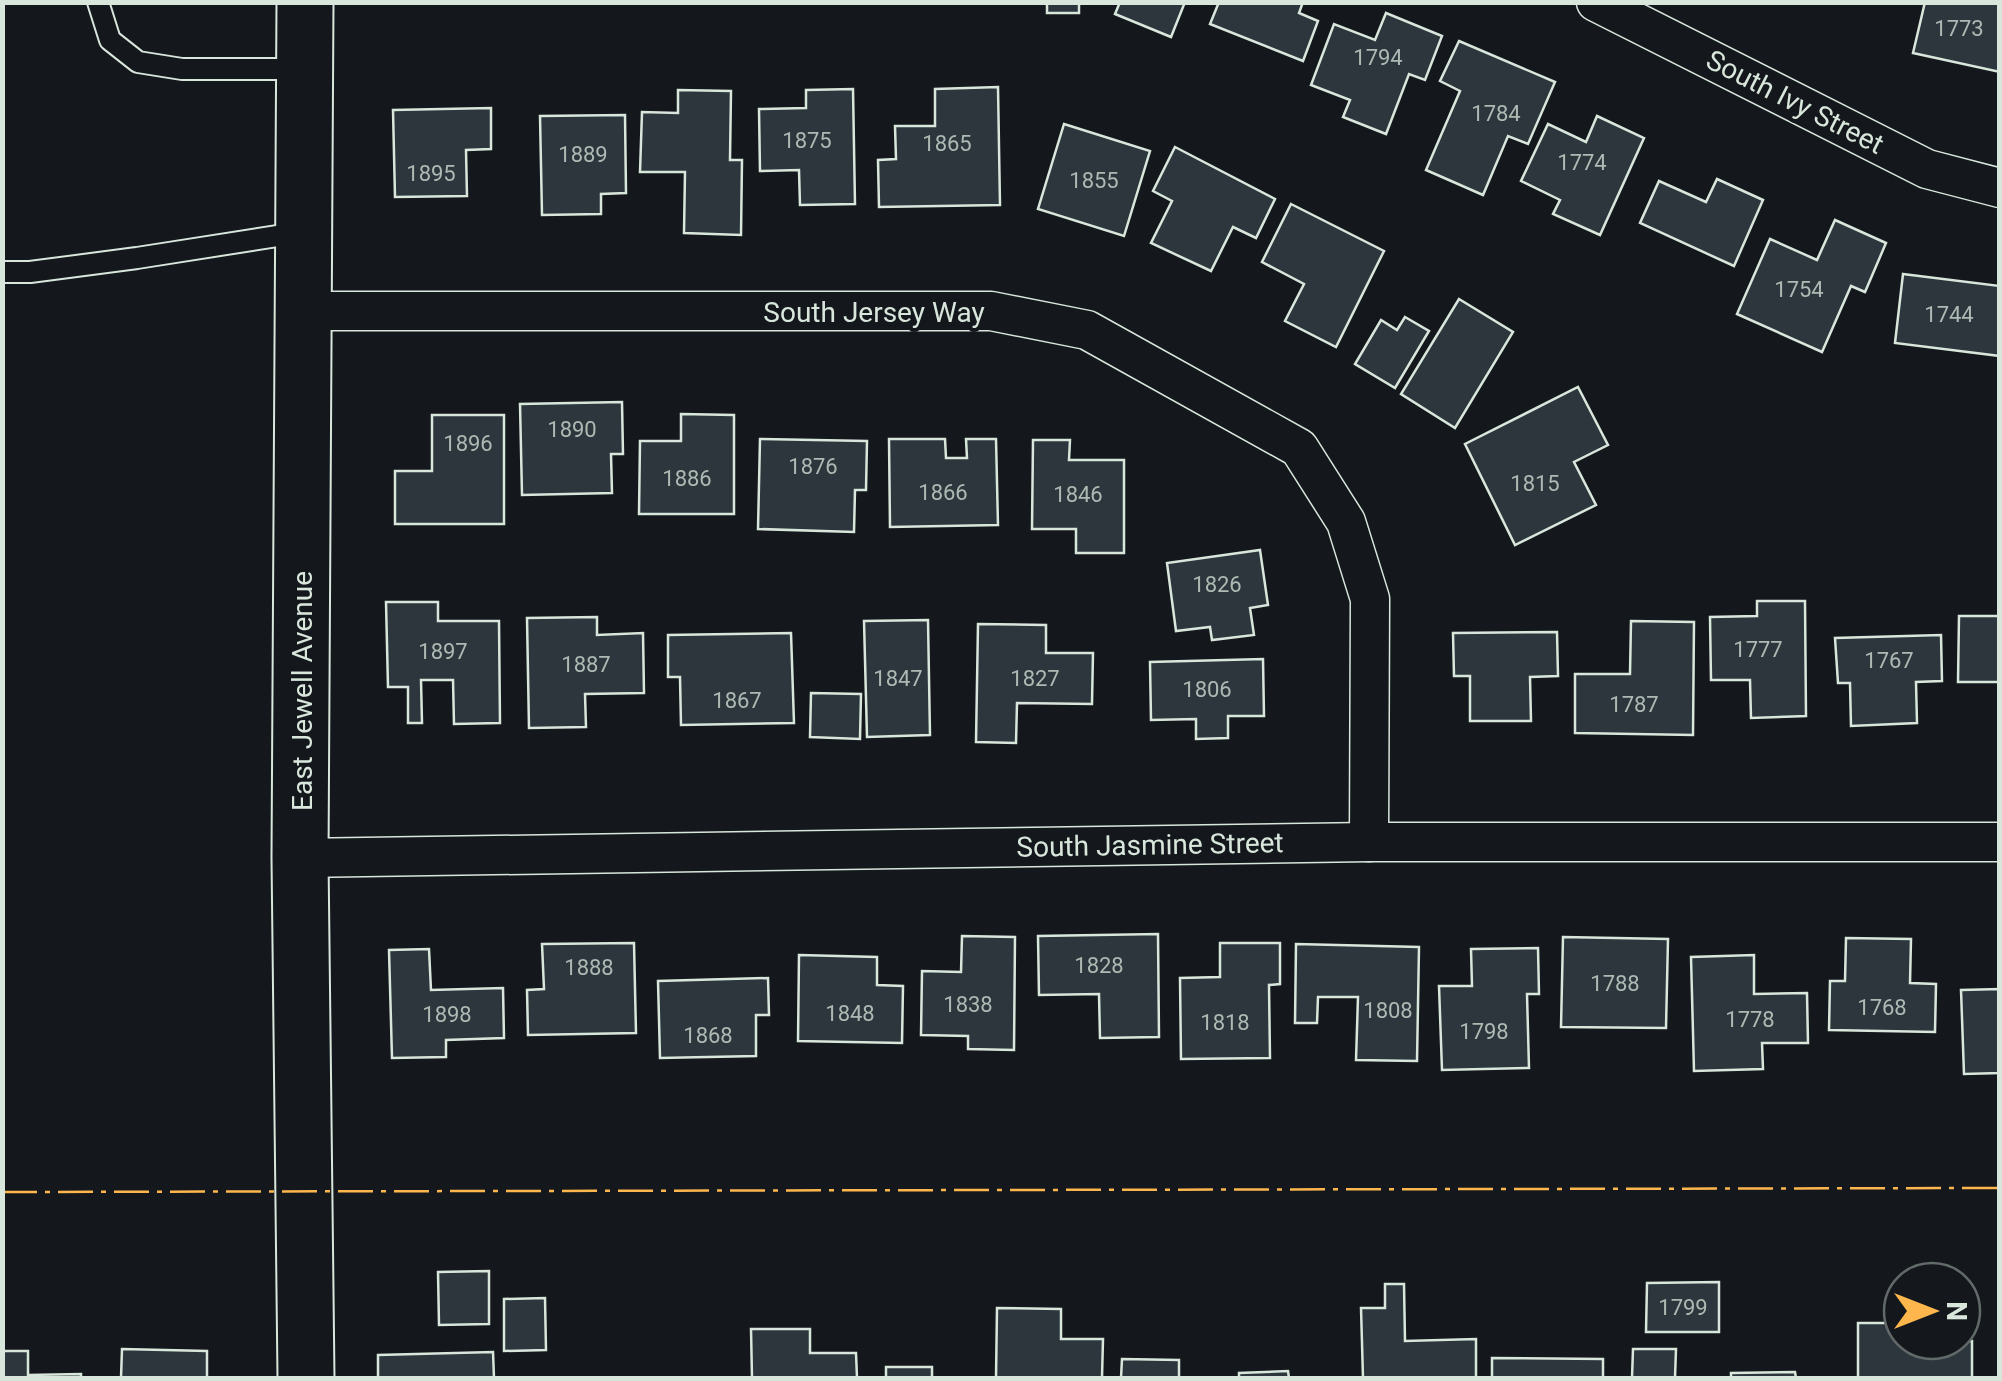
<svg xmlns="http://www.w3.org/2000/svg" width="2002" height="1381" font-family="Roboto,sans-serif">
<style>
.building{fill:#2c363c;stroke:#d8e6dc;stroke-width:2.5}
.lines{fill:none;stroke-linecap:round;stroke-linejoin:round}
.lane-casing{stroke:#d8e6dc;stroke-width:24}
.street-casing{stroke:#d8e6dc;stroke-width:41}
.secondary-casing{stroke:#d8e6dc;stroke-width:59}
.lane{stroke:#14181c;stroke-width:20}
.street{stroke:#14181c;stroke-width:38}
.secondary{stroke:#14181c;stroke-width:55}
.power{stroke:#ffb74d;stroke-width:2.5;stroke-dasharray:35 8 5 8;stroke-linecap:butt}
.labels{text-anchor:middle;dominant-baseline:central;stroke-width:8;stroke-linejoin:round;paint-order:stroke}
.number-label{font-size:22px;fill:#adbab4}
.street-label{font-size:28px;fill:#d8e6dc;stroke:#14181c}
</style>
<rect width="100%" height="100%" fill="#14181c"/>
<g class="building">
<rect x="1047" y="2" width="32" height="11"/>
<polygon points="1120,2 1185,2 1171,37 1115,14"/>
<polygon points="1219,2 1303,2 1299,13 1318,21 1303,61 1210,24"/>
<polygon points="1925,2 2000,2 2000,72 1913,53"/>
<polygon points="1386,13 1442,36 1425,80 1409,74 1386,134 1343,117 1350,100 1311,85 1334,24 1375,40"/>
<polygon points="1459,41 1555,82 1528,144 1508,136 1483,195 1426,170 1460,91 1440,81"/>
<polygon points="998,87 1000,205 879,207 878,160 896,159 895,126 935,126 935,89"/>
<polygon points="853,89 855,204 800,205 799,170 760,171 759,109 806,108 806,90"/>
<polygon points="678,90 731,91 730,160 742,160 741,235 684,233 685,172 640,172 642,112 678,113"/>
<polygon points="491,108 491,149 466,150 467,196 395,197 393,110"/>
<polygon points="625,115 626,193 601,194 601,214 542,215 540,116"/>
<polygon points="1597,116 1644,138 1600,235 1553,214 1560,200 1521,181 1548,124 1586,142"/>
<polygon points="1064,124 1150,151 1124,236 1038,209"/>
<polygon points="1175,147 1275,199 1256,238 1233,227 1211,271 1151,243 1172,201 1153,191"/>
<polygon points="1717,179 1763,200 1734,266 1640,223 1659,181 1706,202"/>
<polygon points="1291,204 1384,251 1336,347 1285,321 1304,284 1262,262"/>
<polygon points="1835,220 1886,243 1865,292 1851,286 1822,352 1737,314 1770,239 1817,260"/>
<polygon points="1903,274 2000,286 2000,356 1895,343"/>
<polygon points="1459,299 1513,332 1455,428 1401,394"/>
<polygon points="1405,317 1429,331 1395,388 1355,364 1381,320 1397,330"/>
<polygon points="1578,387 1608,445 1574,462 1596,505 1515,545 1465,444"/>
<polygon points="622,402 623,454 611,454 612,493 522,495 520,404"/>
<polygon points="681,414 734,415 734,514 639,514 640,441 681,441"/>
<polygon points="432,415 504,415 504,524 395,524 395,471 432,471"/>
<polygon points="760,439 867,441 866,490 855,490 854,532 758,529"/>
<polygon points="889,439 945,439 946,458 967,458 966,439 996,439 998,525 890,527"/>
<polygon points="1033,440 1070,440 1069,460 1124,460 1124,553 1076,553 1076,529 1032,529"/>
<polygon points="1260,550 1268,605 1250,608 1254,635 1212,640 1210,627 1176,631 1167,563"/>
<polygon points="1757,601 1805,601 1806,716 1751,718 1750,680 1711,680 1710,617 1757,616"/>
<polygon points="386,602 438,602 438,621 499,621 500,723 454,724 453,680 421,680 422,723 408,723 408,687 388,687"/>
<polygon points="1959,616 2000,616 2000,682 1958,682"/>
<polygon points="597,617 597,635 643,633 644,693 585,694 586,727 529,728 527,618"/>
<polygon points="928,620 930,735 867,737 864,621"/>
<polygon points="1631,621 1694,622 1693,735 1575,733 1575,674 1630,674"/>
<polygon points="978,624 1046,625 1046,653 1093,653 1092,704 1017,703 1016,743 976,742"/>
<polygon points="1557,632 1558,676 1530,677 1531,721 1470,721 1470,676 1454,676 1453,633"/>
<polygon points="791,633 794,723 681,725 680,677 668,677 668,635"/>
<polygon points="1941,635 1942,681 1916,682 1917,723 1851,726 1850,683 1838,683 1835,638"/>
<polygon points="1263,659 1264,716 1228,716 1228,738 1196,739 1196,719 1151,720 1150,662"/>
<polygon points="811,693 861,694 860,739 810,737"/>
<polygon points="1158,934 1159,1037 1100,1038 1099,994 1039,995 1038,936"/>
<polygon points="962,936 1015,937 1014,1050 968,1049 968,1036 921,1035 922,971 961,972"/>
<polygon points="1563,937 1668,939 1666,1028 1561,1027"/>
<polygon points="1846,938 1911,939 1910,983 1936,984 1935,1032 1829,1030 1830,981 1845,981"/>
<polygon points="634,943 636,1033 528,1035 527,990 544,989 542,944"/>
<polygon points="1220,943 1280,943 1280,984 1269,985 1270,1058 1181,1059 1180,978 1220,977"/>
<polygon points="1296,944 1419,947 1417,1061 1356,1060 1358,997 1318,997 1317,1023 1295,1023"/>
<polygon points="1538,948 1539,994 1527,994 1529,1068 1442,1070 1439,986 1472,986 1471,949"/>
<polygon points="429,949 431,990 503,988 504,1038 446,1040 446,1057 392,1058 389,950"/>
<polygon points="799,955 877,957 877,985 903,986 902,1043 798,1041"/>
<polygon points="1754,955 1754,994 1807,993 1808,1043 1762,1043 1763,1069 1694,1071 1691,957"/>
<polygon points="768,978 769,1015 756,1015 756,1056 660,1058 658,981"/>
<polygon points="2000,989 2000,1073 1964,1074 1961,990"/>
<polygon points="489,1271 489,1324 439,1325 438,1272"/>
<polygon points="1719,1282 1719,1332 1646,1332 1647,1283"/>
<polygon points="1385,1284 1404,1284 1405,1341 1476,1339 1476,1378 1363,1378 1361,1308 1385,1308"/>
<polygon points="545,1298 546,1350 504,1351 504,1299"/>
<polygon points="997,1308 1061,1309 1061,1339 1103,1339 1102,1378 996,1378"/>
<polygon points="1858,1323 1899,1323 1899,1340 1902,1341 1972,1341 1972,1378 1858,1378"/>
<polygon points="751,1329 810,1329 810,1353 856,1353 857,1378 752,1378"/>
<polygon points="122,1349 207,1351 207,1378 121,1378"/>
<polygon points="1633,1349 1676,1349 1675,1378 1632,1378"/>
<polygon points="2,1351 28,1351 28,1375 81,1374 81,1378 2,1378"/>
<polygon points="493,1352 494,1378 378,1378 378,1355"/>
<polygon points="1492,1358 1603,1359 1603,1378 1492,1378"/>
<polygon points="1122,1359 1179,1360 1179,1378 1121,1378"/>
<rect x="886" y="1367" width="46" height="11"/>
<polygon points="1288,1371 1289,1378 1239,1378 1239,1373"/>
<polygon points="1795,1372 1796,1378 1731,1378 1731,1373"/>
</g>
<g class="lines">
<defs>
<g id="lane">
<polyline points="98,2 110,40 138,62 182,69 300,69"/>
<polyline points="2,272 30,272 137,258 303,232"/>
</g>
<g id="street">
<polyline points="1596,2 1927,169 2000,188"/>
<polyline points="305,311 991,311 1087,330 1299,448 1346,522 1370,599 1369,842"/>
<polyline points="300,858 1369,842 2000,842"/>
</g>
<polyline id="secondary" points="305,2 300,858 306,1378"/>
</defs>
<use href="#lane" class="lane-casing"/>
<use href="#street" class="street-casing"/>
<use href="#secondary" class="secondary-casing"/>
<use href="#lane" class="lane"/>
<use href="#street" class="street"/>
<use href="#secondary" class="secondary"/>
<polyline class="power" points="2,1192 2000,1188"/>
</g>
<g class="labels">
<g class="number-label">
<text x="1959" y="28">1773</text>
<text x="1378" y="57">1794</text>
<text x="1496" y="113">1784</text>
<text x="807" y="140">1875</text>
<text x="947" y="143">1865</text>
<text x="583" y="154">1889</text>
<text x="1582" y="162">1774</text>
<text x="431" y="173">1895</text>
<text x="1094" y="180">1855</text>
<text x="1799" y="289">1754</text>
<text x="1949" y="314">1744</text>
<text x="572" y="429">1890</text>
<text x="468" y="443">1896</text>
<text x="813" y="466">1876</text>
<text x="687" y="478">1886</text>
<text x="1535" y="483">1815</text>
<text x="943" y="492">1866</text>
<text x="1078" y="494">1846</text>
<text x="1217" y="584">1826</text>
<text x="1758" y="649">1777</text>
<text x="443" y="651">1897</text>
<text x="1889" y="660">1767</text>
<text x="586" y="664">1887</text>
<text x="898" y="678">1847</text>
<text x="1035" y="678">1827</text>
<text x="1207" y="689">1806</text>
<text x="737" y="700">1867</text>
<text x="1634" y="704">1787</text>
<text x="1099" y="965">1828</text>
<text x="589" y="967">1888</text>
<text x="1615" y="983">1788</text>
<text x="968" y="1004">1838</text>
<text x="1882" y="1007">1768</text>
<text x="1388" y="1010">1808</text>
<text x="850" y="1013">1848</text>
<text x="447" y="1014">1898</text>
<text x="1750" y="1019">1778</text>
<text x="1225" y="1022">1818</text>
<text x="1484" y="1031">1798</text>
<text x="708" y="1035">1868</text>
<text x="1683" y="1307">1799</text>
</g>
<g class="street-label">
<text transform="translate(1795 102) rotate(27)">South Ivy Street</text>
<text x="874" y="312">South Jersey Way</text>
<text transform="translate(302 691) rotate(-90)">East Jewell Avenue</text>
<text transform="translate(1150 845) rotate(-1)">South Jasmine Street</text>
</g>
</g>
<rect width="2002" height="1381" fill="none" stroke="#d8e6dc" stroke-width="10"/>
<g transform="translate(1932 1311) rotate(90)"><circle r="48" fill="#14181c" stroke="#626a69" stroke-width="2.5"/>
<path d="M0-8L18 38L0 25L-18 38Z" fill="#ffb74d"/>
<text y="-15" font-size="28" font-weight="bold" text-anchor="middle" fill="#d8e6dc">N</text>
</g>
</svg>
